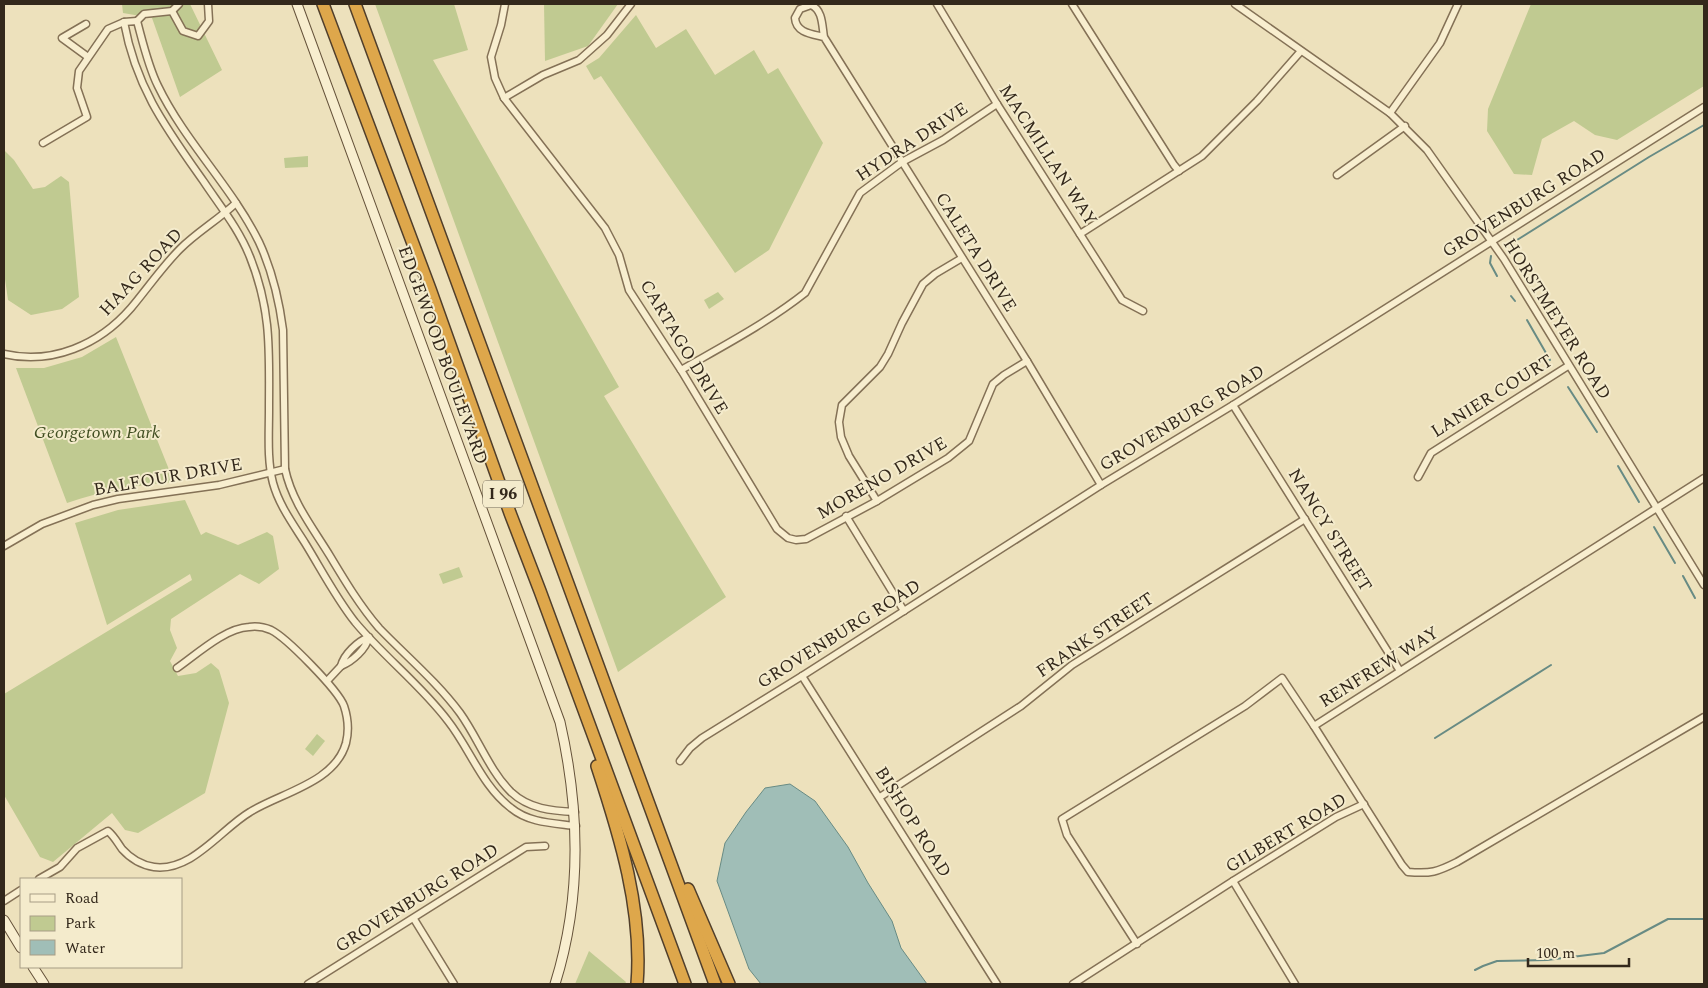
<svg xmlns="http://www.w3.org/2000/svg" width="1708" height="988" font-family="Spectral,serif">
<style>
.green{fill:#c0ca91}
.water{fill:#a0beb7;stroke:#688b84}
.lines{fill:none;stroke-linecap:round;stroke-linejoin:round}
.stream{stroke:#688b84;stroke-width:2}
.street-casing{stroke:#847156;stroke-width:9}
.secondary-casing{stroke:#65523a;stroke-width:11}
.highway-casing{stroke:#513f2b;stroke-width:14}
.street{stroke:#f8eecf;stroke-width:6}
.secondary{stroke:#f8eecf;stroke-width:9}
.highway{stroke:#dea74b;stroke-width:11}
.labels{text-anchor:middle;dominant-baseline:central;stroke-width:4;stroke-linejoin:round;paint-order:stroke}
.shield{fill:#f4ebcc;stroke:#6d6250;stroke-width:1}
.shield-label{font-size:16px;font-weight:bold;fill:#33281b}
.street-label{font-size:18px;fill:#33281b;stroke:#f4ebcc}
.park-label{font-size:18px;font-style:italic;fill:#414f22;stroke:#f4ebcc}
</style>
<rect width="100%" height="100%" fill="#ede1bc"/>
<g class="green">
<polygon points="122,4 190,4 222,70 180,97 152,18 123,13"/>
<polygon points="375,4 454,4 468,50 433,60 619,387 604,396 726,597 618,672"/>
<polygon points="544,4 618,4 588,46 545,61"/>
<polygon points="1531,4 1704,4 1704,86 1617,140 1595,135 1574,121 1542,139 1532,175 1514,174 1487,131 1488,109"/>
<polygon points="636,15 656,48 686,29 715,75 754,50 768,74 778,68 823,143 769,250 735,273 601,76 594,80 586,66 599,58"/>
<polygon points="4,150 14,160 33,189 45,187 61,176 69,182 79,297 62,309 31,315 8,300 4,272"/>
<polygon points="308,156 308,167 285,168 284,158"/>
<polygon points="718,292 724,299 709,309 704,300"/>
<path d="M116,337L174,482C137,485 102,491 67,503L16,368H44L82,357Z"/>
<polygon points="185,500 201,535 206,532 238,545 267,532 273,536 279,569 259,584 240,574 171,619 170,630 177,648 170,661 178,676 196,673 211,663 219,670 229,703 205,793 138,833 125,830 112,813 53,862 40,857 4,795 4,694 192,580 190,574 107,625 75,523 118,510"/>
<polygon points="459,567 463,577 443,584 439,574"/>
<polygon points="317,734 325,741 313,756 305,749"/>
<polygon points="589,951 626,982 625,984 575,984"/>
</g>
<polygon class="water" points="790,784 815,801 848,847 868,883 892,921 901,948 927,984 761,984 749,969 717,881 725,843 746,812 765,788"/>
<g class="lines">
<g class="stream">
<polyline points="1509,245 1649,157 1704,125"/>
<polyline points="1491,256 1490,263 1497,276"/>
<polyline points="1511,296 1515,301"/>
<polyline points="1527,320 1550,360"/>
<polyline points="1568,387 1597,432"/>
<polyline points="1618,466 1639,502"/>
<polyline points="1654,527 1675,563"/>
<polyline points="1683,576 1695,598"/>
<polyline points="1435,738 1551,665"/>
<polyline points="1475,970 1483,966 1497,961 1547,960 1604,953 1668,919 1704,919"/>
</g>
<defs>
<g id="street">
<polyline points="505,4 501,25 491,57 495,78 504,98 605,228 619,255 629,290 681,370 777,529 788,538 796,540 806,539 877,501 948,458 969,441 993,384 1004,375 1027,361"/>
<polyline points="937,4 997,104 1122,300 1143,311"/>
<polyline points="1072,4 1174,165 1179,171"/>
<polyline points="1235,4 1390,113 1427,150 1504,259 1704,585"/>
<polyline points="172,11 183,31 198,36 209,21 208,4"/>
<polyline points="137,21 144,14 172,11 179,4"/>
<polyline points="86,24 62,38 88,57"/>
<path d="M824,37C812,34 796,33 795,18L800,9L811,5C823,10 822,26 824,37L1027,361L1101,485"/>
<polyline points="504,98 543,75 579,60 607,35 631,4"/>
<polyline points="1390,113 1440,43 1458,4"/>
<polyline points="43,143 87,117 77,88 79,71 108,29 124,22"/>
<polyline points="1337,175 1405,126"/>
<polyline points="1080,234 1202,156 1257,101 1301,51"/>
<path d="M4,354C52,365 99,345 131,308C147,289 162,267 180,249C197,232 218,220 236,203"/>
<path d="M681,370C723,346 767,323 805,293L860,193L902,162L943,140L997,104"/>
<polyline points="1233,405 1400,671"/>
<polyline points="1418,477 1431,453 1568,366"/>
<polyline points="877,501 849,456 841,437 839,422 842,405 880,367 888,354 902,323 923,284 935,274 962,258"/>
<polyline points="846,516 904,611"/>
<polyline points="4,546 42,524 93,505 118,499 219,485 285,469"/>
<path d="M369,637C366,649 353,661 341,666C344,654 358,641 369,637Z"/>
<polyline points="802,676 997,984"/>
<polyline points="327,681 341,666"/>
<polyline points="1314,726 1704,478"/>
<polyline points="680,761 690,748 702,738 802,676 1101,485 1233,405 1704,107"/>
<polyline points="880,797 1021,706 1072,665 1305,519"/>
<path d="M575,812C552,811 529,809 511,792C489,770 478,738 460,713C437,682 406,656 379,628C360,606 345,581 330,556C313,528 292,502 285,469L283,330C279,299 272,270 259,242C232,187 185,142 158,86C148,66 143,43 137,21L124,22C136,88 166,128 204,182C220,206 239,229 250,257C272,312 269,353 269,410C269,434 267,460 273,483C279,505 293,524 305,543C321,569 336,598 355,622C384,657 421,685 448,721C470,749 482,786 511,808C529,823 553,823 576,826"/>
<path d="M39,879L60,867L77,848L108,831C114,836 117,842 122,849C130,858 141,865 154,867C192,872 221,829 250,812C280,793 335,783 346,743C349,731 348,718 344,706C338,690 287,638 271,630C264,627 256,626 249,627C225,628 197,654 177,668"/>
<polyline points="1233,881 1295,984"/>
<polyline points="4,901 21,890"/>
<polyline points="414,919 454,984"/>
<path d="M1137,944L1067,835L1062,819L1245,706L1282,678L1314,726L1402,865L1408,872C1431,874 1437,872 1457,862L1704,717"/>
<polyline points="308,984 526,847 545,846"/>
<polyline points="1073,984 1233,881 1336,817 1364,804"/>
</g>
<g id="secondary">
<path d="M297,4L560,722C580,810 582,898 555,984"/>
<polyline points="4,920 21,948"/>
<polyline points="33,967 44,984"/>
</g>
<g id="highway">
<polyline points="323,4 430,289 510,513 540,591 685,984"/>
<polyline points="355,4 715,984"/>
<path d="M597,766C620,836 643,910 637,984"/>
<polyline points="688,889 729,984"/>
</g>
</defs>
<use href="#street" class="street-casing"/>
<use href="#secondary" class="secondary-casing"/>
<use href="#highway" class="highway-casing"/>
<use href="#street" class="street"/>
<use href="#secondary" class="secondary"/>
<use href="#highway" class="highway"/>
</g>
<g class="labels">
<rect class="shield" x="483" y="480.5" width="40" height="27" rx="4"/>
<g class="shield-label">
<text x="503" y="494">I 96</text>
</g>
<g class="street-label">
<text transform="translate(912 142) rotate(-33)">HYDRA DRIVE</text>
<text transform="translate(1048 155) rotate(57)">MACMILLAN WAY</text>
<text transform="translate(1524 203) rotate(-32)">GROVENBURG ROAD</text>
<text transform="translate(976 252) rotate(58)">CALETA DRIVE</text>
<text transform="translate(141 272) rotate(-47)">HAAG ROAD</text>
<text transform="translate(1557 319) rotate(58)">HORSTMEYER ROAD</text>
<text transform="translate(684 347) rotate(59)">CARTAGO DRIVE</text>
<text transform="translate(443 355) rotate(70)">EDGEWOOD BOULEVARD</text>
<text transform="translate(1492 396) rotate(-32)">LANIER COURT</text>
<text transform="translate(1182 418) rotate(-31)">GROVENBURG ROAD</text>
<text transform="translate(168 477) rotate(-10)">BALFOUR DRIVE</text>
<text transform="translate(882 478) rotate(-30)">MORENO DRIVE</text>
<text transform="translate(1330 530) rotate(58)">NANCY STREET</text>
<text transform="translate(839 634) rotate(-32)">GROVENBURG ROAD</text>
<text transform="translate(1095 635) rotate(-34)">FRANK STREET</text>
<text transform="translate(1379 667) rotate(-32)">RENFREW WAY</text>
<text transform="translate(913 822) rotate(58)">BISHOP ROAD</text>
<text transform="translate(1286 833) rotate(-31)">GILBERT ROAD</text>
<text transform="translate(417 898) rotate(-32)">GROVENBURG ROAD</text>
</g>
<g class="park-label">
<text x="97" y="432">Georgetown Park</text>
</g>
</g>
<rect width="1708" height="988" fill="none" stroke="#33281b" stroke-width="10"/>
<rect x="20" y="878" width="162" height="90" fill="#f4ebcc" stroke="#a79d85"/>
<rect x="30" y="894" width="25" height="8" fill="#f8eecf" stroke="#a79d85"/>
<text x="65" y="903" font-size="15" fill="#33281b">Road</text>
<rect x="30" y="916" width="25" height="15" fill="#c0ca91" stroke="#a79d85"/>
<text x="65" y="928" font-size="15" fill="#33281b">Park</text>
<rect x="30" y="940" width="25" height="15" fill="#a0beb7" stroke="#a79d85"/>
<text x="65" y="953" font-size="15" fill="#33281b">Water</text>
<path d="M1528 958v8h101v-8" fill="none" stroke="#33281b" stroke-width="2.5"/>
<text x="1536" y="958" font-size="15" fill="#33281b" stroke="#f4ebcc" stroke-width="4" paint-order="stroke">100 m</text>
</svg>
